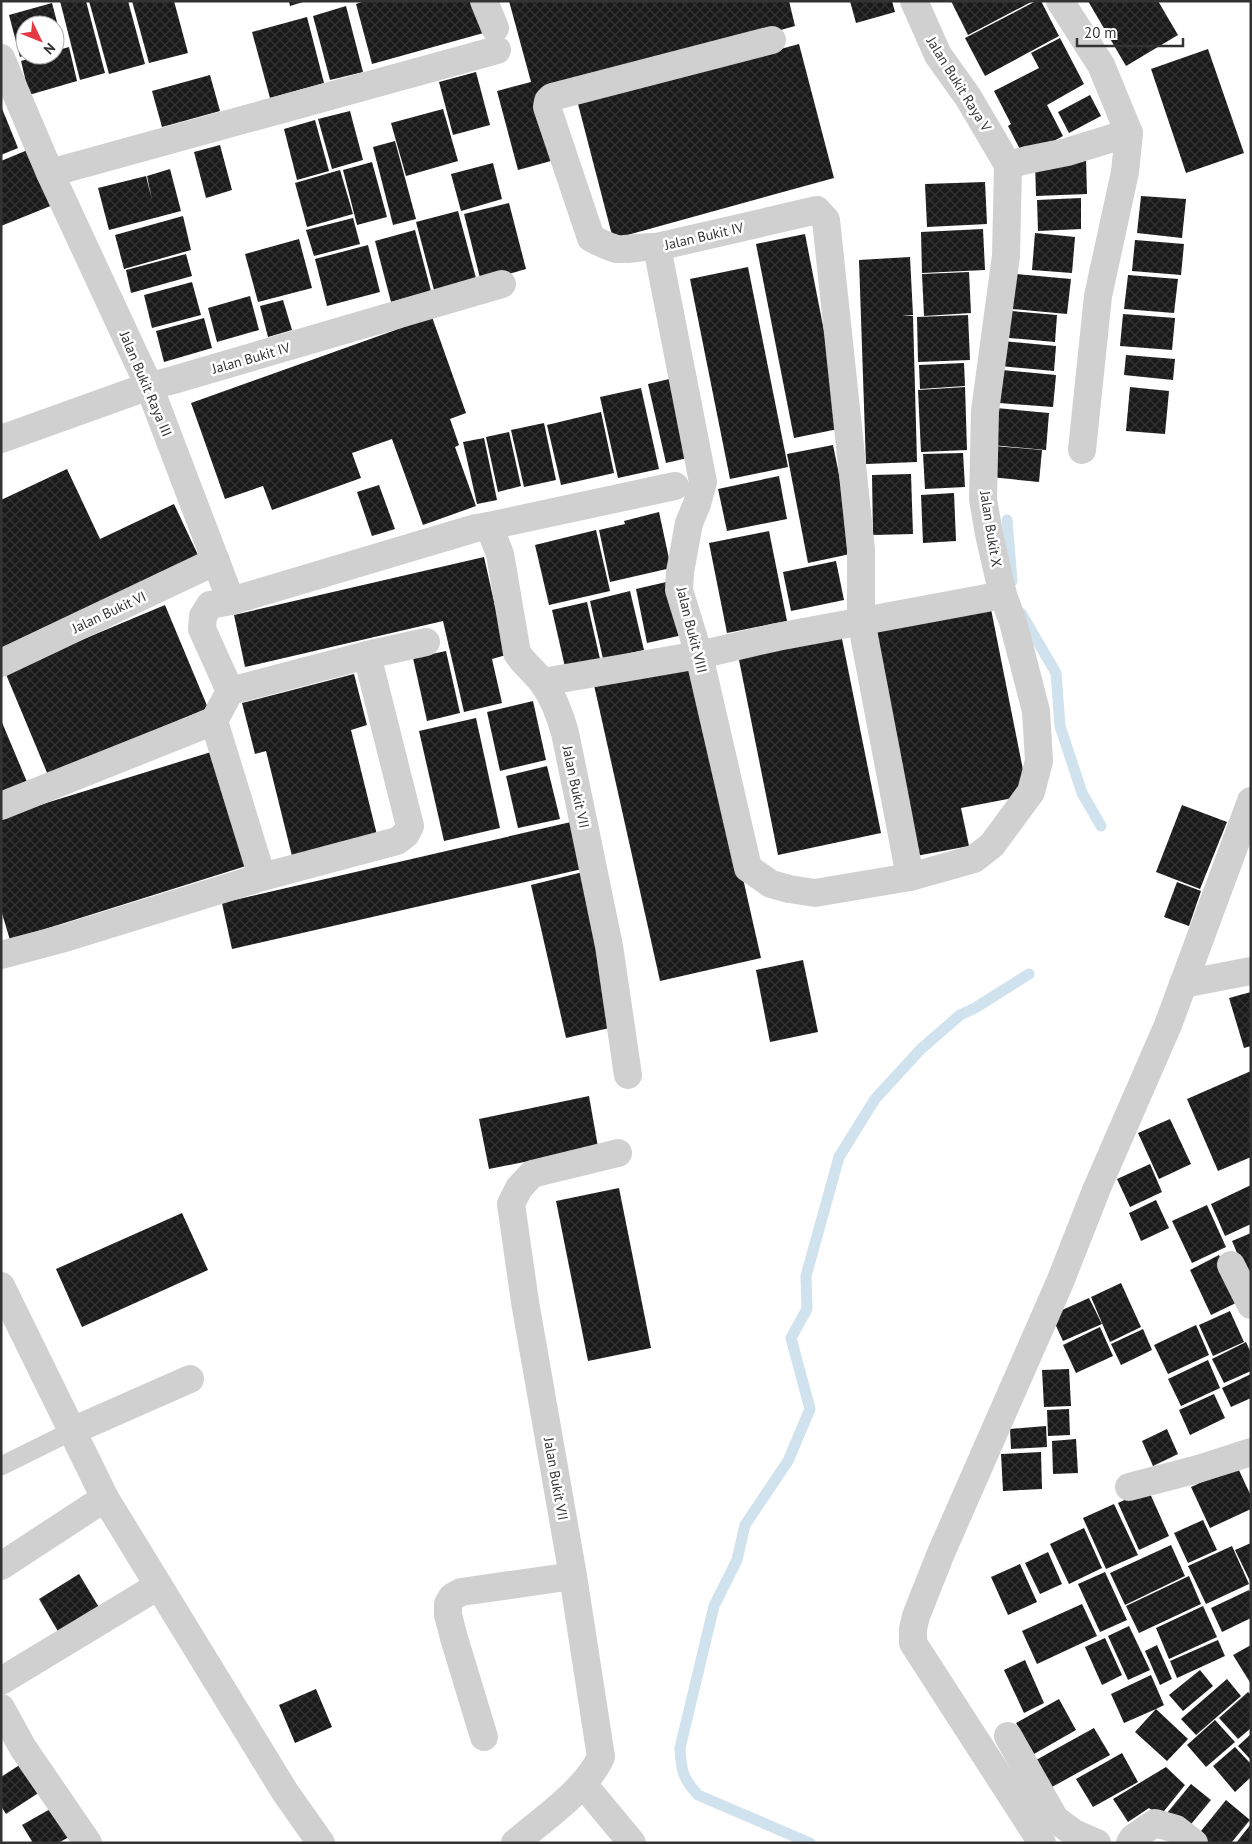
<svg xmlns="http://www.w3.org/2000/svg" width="1252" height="1844" font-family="'PT Sans',sans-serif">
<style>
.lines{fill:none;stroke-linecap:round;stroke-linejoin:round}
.stream{stroke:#cfe2ee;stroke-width:11}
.building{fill:url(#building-cross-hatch)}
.service{stroke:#d0d0d0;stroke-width:19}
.minor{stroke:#d0d0d0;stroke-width:28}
.labels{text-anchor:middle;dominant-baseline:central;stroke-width:5;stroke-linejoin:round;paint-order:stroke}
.street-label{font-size:14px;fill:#333;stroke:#fff}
</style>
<defs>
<pattern id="building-cross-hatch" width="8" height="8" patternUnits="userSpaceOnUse" patternTransform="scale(1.25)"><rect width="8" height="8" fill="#1a1a1a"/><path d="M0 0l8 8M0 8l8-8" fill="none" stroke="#333"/></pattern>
</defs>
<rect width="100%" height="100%" fill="#fff"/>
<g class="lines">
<g class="stream">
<polyline points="1007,520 1012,581"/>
<polyline points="1021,613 1056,673 1060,726 1082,793 1101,826"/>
<path d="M810,1843L698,1795C683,1779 681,1770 680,1748L714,1606L737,1560L745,1525L788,1461L810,1409L791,1338L807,1309L806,1276L839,1157L875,1099L921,1049L960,1015L975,1008L1029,974"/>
</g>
</g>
<g class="building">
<polygon points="60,1 86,1 105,73 80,80"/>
<polygon points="89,1 128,1 145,64 109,74"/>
<polygon points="132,1 174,1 188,53 149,63"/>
<polygon points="289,1 303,1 303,2 290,6"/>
<polygon points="365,1 479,1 487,32 372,64 356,4"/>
<polygon points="509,1 789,1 795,26 535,98 551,161 518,170 497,91 531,82"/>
<polygon points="850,1 892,1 895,12 856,23"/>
<polygon points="951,1 1033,1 968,35"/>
<polygon points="1036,1 1041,1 1059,36 985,76 965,38"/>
<polygon points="1088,1 1158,1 1178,35 1126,66"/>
<polygon points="52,3 63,45 55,47 55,25 25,25 25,55 20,57 9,15"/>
<polygon points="346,6 363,72 330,80 313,16"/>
<polygon points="307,17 324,83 270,98 252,32"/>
<polygon points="1060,38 1084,84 1047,105 1063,136 1024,157 1008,126 1011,124 994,91 1039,68 1031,53"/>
<polygon points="799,44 834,178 613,239 578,104"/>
<polygon points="69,47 77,81 29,95 21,61 41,55 55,55 55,51"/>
<polygon points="1208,49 1244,153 1186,173 1151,69"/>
<polygon points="476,72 490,125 453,135 439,82"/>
<polygon points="210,75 220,111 162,127 152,91"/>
<polygon points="1090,95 1101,116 1069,133 1058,112"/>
<polygon points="1,106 18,148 1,155"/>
<polygon points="443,109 458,161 406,176 391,123"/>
<polygon points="350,111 363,160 332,169 318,119"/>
<polygon points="315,120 329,171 297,180 284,129"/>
<polygon points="395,141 416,219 393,225 373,147"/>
<polygon points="220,145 232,190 206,198 194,152"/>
<polygon points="30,149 53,205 1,226 1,161"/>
<polygon points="1086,158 1087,194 1036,196 1035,161"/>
<polygon points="372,162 387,217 357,225 343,170"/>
<polygon points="493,163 502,199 461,211 451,174"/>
<polygon points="170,169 181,211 109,230 98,188 146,176 152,200 147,176"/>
<polygon points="340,170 353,214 307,227 295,183"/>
<polygon points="985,182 987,224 927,227 925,184"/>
<polygon points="1141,196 1186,199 1182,238 1137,233"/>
<polygon points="1081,198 1081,229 1038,231 1037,200"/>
<polygon points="509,203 526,269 481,282 464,214"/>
<polygon points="458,211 476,278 434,290 416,222"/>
<polygon points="183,216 191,250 124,269 115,235"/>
<polygon points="353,218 360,244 314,256 306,230"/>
<polygon points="983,229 985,270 922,273 921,232"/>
<polygon points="415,230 431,291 391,302 375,241"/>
<polygon points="1035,233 1075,237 1072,273 1032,270"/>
<polygon points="805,234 843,428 794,438 756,244"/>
<polygon points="299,239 312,288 258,302 245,254"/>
<polygon points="1135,240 1184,244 1181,275 1132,271"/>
<polygon points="368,245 380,292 327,306 315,259"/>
<polygon points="186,254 192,276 131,293 126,270"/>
<polygon points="910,257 913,315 902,316 913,316 917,462 866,464 859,260"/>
<polygon points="748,267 788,467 730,479 690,279"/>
<polygon points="969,272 971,313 924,316 922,274"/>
<polygon points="1016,274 1071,279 1067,314 1012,309"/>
<polygon points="1128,275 1178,279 1174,313 1124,309"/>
<polygon points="192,282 201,315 152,328 144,295"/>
<polygon points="250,296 259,330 217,342 208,308"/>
<polygon points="283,300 292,330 268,337 260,306"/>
<polygon points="1011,311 1057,315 1055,342 1009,338"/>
<polygon points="1123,314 1175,318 1172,350 1120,346"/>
<polygon points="968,315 970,360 918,362 917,317"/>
<polygon points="432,317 466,413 450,419 459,445 455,447 476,506 423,525 392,439 352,453 361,478 300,500 272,510 263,486 225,499 191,403"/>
<polygon points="204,318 212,348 164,362 156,331"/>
<polygon points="1003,341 1056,346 1054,371 1000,366"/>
<polygon points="1126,355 1175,359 1173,380 1124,375"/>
<polygon points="964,363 965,386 920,389 919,365"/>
<polygon points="1002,370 1056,375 1053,407 999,403"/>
<polygon points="678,377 696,456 666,463 648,384"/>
<polygon points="965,387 967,450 921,452 918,390"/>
<polygon points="1130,387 1169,391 1165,434 1126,431"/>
<polygon points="641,388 659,469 618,478 600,397"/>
<polygon points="996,408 1049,413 1046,450 992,445"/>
<polygon points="601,412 614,473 561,485 547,425"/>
<polygon points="544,423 556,480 524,487 511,430"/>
<polygon points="509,432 521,486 498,492 486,437"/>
<polygon points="484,438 497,500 477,504 463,442"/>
<polygon points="833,445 855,553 808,563 787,454"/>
<polygon points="994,446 1042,450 1039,482 990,477"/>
<polygon points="963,453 965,487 925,489 923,454"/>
<polygon points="67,469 100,539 174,504 198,555 1,648 1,500"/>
<polygon points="911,474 913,534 873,535 872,475"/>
<polygon points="779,476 787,519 727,531 718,489"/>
<polygon points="379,485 395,529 372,536 357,492"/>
<polygon points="954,493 956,541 923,543 921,495"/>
<polygon points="659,512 671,568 610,582 599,530 625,524 624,521"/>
<polygon points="596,530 610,591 549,605 535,545"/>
<polygon points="769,531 787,621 727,633 709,543"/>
<polygon points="484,557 506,655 492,659 502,703 464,712 443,621 245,667 234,615"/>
<polygon points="836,561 844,600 791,611 783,572"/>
<polygon points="675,580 687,634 647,643 636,589"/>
<polygon points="630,591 644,650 603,659 590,601"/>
<polygon points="989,599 1028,795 961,808 969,846 916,856 870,624"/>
<polygon points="587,602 600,659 565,667 552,610"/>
<polygon points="165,605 208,708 48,775 5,672"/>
<polygon points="840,629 881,833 778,855 737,650"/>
<polygon points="446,651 460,713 427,721 413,658"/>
<polygon points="694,662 761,958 660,981 594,685"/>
<polygon points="354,674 367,725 351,730 377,835 292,856 266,751 255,754 242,703"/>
<polygon points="533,701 546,760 500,771 487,712"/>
<polygon points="476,718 500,828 444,841 419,731"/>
<polygon points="1,720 27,782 1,793"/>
<polygon points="211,752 246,866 10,940 1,910 1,817"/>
<polygon points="547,766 560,819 518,828 506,776"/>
<polygon points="1182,805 1227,822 1200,889 1156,872"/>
<polygon points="571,822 582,869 232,949 222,903"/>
<polygon points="583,872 618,1026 566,1038 531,885"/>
<polygon points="1177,882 1201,891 1189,926 1164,917"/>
<polygon points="803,960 818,1032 770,1042 756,970"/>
<polygon points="1251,992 1251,1046 1244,1048 1229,998"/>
<polygon points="1251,1071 1251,1157 1218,1171 1187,1099"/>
<polygon points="589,1096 598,1147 489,1169 479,1119"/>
<polygon points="1170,1119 1191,1164 1159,1179 1138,1133"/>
<polygon points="1150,1164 1162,1192 1130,1207 1117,1179"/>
<polygon points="1251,1185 1251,1224 1225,1236 1211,1204"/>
<polygon points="619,1188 651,1348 588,1361 556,1201"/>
<polygon points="1156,1200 1169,1228 1141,1241 1129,1213"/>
<polygon points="1207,1205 1226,1247 1192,1263 1172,1221"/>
<polygon points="182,1213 208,1270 82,1327 56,1269"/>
<polygon points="1251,1233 1251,1286 1232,1241"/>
<polygon points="1219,1255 1240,1301 1211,1315 1190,1270"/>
<polygon points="1121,1283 1141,1327 1110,1342 1091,1297"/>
<polygon points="1089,1298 1102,1324 1063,1341 1051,1315"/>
<polygon points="1230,1311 1244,1342 1213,1356 1199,1325"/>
<polygon points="1196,1325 1209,1355 1168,1374 1154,1345"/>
<polygon points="1100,1327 1113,1356 1076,1373 1063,1345"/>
<polygon points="1143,1329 1152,1350 1121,1365 1111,1344"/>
<polygon points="1246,1342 1251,1353 1251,1371 1224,1383 1212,1359"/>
<polygon points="1208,1360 1220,1388 1181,1406 1168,1379"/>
<polygon points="1069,1369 1071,1406 1044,1407 1042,1370"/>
<polygon points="1251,1374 1251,1398 1231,1407 1222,1388"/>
<polygon points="1214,1394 1225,1418 1190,1435 1179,1410"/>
<polygon points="1069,1409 1070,1435 1048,1436 1047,1410"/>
<polygon points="1046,1426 1047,1447 1011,1449 1010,1429"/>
<polygon points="1167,1429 1178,1454 1153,1466 1142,1441"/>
<polygon points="1076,1439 1078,1473 1053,1474 1052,1441"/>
<polygon points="1041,1452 1042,1489 1003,1491 1001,1454"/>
<polygon points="1237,1466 1251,1496 1251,1509 1210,1528 1191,1487"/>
<polygon points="1148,1489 1169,1536 1139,1550 1118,1503"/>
<polygon points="1114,1504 1138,1555 1106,1569 1083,1518"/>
<polygon points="1203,1520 1217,1550 1188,1563 1174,1533"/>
<polygon points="1084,1528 1102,1568 1069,1584 1050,1544"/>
<polygon points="1251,1543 1251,1583 1235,1550"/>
<polygon points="1171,1545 1185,1576 1125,1605 1110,1573"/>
<polygon points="1232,1546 1249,1584 1206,1604 1188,1566"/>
<polygon points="1048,1552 1062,1584 1040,1594 1025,1563"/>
<polygon points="1020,1564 1037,1602 1008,1615 991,1577"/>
<polygon points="1105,1572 1127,1620 1100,1632 1078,1584"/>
<polygon points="79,1574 100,1609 59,1633 39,1599"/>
<polygon points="1189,1576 1201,1604 1139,1633 1126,1606"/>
<polygon points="1249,1590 1251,1594 1251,1618 1222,1632 1211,1608"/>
<polygon points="1082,1604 1097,1636 1037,1664 1022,1631"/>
<polygon points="1203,1606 1217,1637 1169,1659 1156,1628"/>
<polygon points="1129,1626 1150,1670 1128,1680 1108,1636"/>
<polygon points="1105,1638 1122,1675 1102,1685 1085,1647"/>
<polygon points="1218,1640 1225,1656 1177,1678 1170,1661"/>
<polygon points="1157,1645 1172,1679 1160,1685 1145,1651"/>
<polygon points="1251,1645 1251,1684 1233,1655"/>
<polygon points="1025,1660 1044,1703 1024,1713 1004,1670"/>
<polygon points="1200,1670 1213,1686 1183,1711 1169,1695"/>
<polygon points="1151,1675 1164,1705 1156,1709 1188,1739 1167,1761 1135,1732 1156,1709 1124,1723 1111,1694"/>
<polygon points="1227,1679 1241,1696 1196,1735 1181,1719"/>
<polygon points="316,1689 332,1727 295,1743 279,1705"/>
<polygon points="1248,1692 1251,1695 1251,1728 1238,1739 1219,1718"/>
<polygon points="1059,1699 1076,1730 1034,1754 1016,1723"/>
<polygon points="1215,1720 1235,1742 1206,1767 1187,1745"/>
<polygon points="1094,1728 1110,1755 1052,1787 1036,1760"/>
<polygon points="1251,1734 1251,1760 1238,1746"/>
<polygon points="1235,1747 1251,1764 1251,1777 1235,1792 1213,1766"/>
<polygon points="1122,1753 1138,1782 1093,1807 1076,1779"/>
<polygon points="21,1764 40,1792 6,1814 1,1806 1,1777"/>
<polygon points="1166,1767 1185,1785 1160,1816 1149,1808 1128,1822 1113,1799"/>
<polygon points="1191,1784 1211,1800 1187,1829 1167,1813"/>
<polygon points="1226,1800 1250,1820 1231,1843 1205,1843 1197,1836"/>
<polygon points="52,1808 69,1837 58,1843 33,1843 22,1825"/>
<polygon points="1251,1824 1251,1843 1236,1843"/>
</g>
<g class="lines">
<polyline class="service" points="1,1466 72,1431"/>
<g class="minor">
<polyline points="484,1 495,28"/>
<polyline points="914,1 938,55 968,97 1008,165"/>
<polyline points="1060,1 1101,65 1129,133 1125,172 1098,296 1082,450"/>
<path d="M772,40L552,97L548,101L547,107L591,238C599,242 608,247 617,249C630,250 644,246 657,247L817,210L826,220L861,550V620L910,877"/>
<polyline points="1,58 50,173 149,386 231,601"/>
<polyline points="1008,165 1027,160 1067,152 1129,133"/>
<polyline points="50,173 497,50"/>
<polyline points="657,247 703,482 697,504 689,523 680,572 679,590 699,655 748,868 771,884 789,889 815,893 910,877 974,859 992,845 1031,792 1039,761 1036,711 1013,622 1003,595 989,534 983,499 985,411 1006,256 1008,165"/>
<polyline points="1,439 149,386 170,381 502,284"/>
<polyline points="489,526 675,486"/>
<polyline points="1,663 216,561"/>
<polyline points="543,682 699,655 777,637 1003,595"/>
<path d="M230,691L202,629L203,616L210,605L231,601L476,528L489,526L500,554L517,653C524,664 535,672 543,683C554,698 560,715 565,733L609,946L628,1075"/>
<polyline points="1,806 214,721"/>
<polyline points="262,877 214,721 230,691 367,655 426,642"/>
<polyline points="1,955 65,938 262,877 397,841 406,834 410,826 367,655"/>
<polyline points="1183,984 1251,971"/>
<polyline points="1231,1265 1251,1305"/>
<polyline points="1,1286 105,1498 285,1792 321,1843"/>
<polyline points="72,1431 190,1379"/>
<polyline points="1129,1487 1198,1469 1251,1452"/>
<polyline points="1,1566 105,1498"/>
<polyline points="1,1681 158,1586"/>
<polyline points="1,1708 23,1748 88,1843"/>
<polyline points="1008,1736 1055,1819 1074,1833 1097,1843"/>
<polyline points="484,1737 454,1638 448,1615 448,1604 452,1597 461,1592 573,1576"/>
<polyline points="583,1784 632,1843"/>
<path d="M515,1843C543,1819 586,1790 601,1757L573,1576L525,1302L511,1204L519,1188L532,1174L618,1153"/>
<polyline points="1042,1843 913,1643 913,1629 916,1616 941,1553 1060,1282 1097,1188 1168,1025 1251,801"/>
<polyline points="1130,1843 1133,1838 1155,1823 1176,1829 1194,1843"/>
</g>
</g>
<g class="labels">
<g class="street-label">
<text transform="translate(959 84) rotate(58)">Jalan Bukit Raya V</text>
<text transform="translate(704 236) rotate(-13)">Jalan Bukit IV</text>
<text transform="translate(251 358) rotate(-16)">Jalan Bukit IV</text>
<text transform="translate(146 384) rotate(67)">Jalan Bukit Raya III</text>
<text transform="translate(991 529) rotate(81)">Jalan Bukit X</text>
<text transform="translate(109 612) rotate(-25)">Jalan Bukit VI</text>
<text transform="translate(692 630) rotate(76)">Jalan Bukit VIII</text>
<text transform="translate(576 787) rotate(78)">Jalan Bukit VII</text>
<text transform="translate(556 1479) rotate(80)">Jalan Bukit VII</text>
</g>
</g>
<rect width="1252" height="1844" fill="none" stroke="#333333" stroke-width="5"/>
<g transform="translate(40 40) rotate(133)"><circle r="24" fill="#ffffff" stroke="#adadad"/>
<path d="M0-4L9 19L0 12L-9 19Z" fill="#e63946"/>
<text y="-8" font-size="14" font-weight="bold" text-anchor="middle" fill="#333333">N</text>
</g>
<path d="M1077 38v8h106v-8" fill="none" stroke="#333333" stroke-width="2.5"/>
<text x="1084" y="38" font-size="15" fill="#333333" stroke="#ffffff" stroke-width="4" paint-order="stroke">20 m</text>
</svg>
